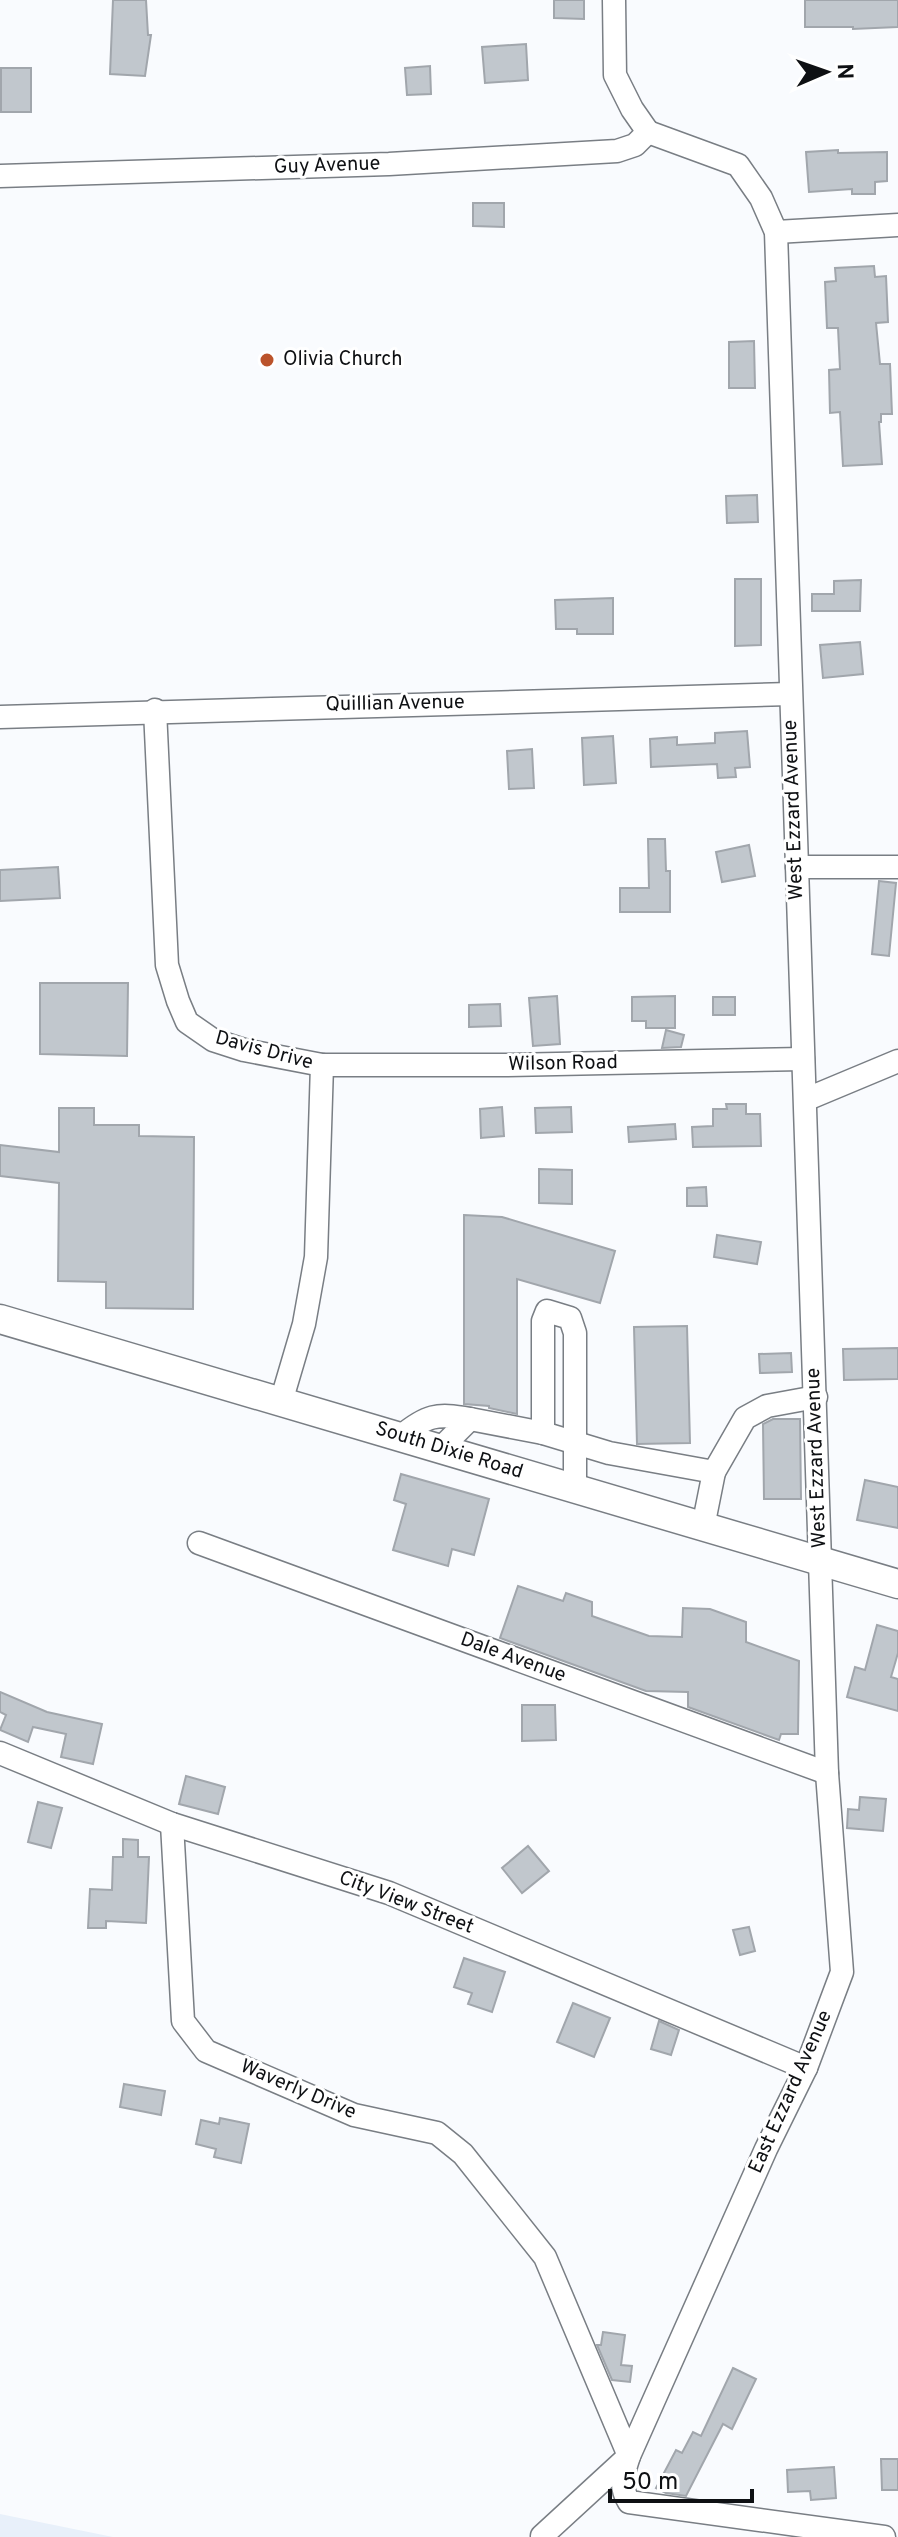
<svg xmlns="http://www.w3.org/2000/svg" width="898" height="2537" font-family="Overpass,sans-serif">
<style>
.built{fill:#e8f0fa}
.building{fill:#c1c7cd;stroke:#a1a6ac;stroke-width:2}
.lines{fill:none;stroke-linecap:round;stroke-linejoin:round}
.minor-casing{stroke:#797e84;stroke-width:25}
.major-casing{stroke:#797e84;stroke-width:31}
.minor{stroke:#fff;stroke-width:22}
.major{stroke:#fff;stroke-width:28}
.poi-dot{fill:#bb532b;stroke:#fff;stroke-width:3}
.labels{text-anchor:middle;dominant-baseline:central;stroke-width:6;stroke-linejoin:round;paint-order:stroke}
.street-label{font-size:20px;fill:#0e1013;stroke:#fff}
.poi-label{font-size:20px;fill:#0e1013;stroke:#fff;text-anchor:start}
</style>
<rect width="100%" height="100%" fill="#f9fbfe"/>
<polygon class="built" points="0,2514 113,2537 0,2537"/>
<g class="building">
<polygon points="113,0 146,0 148,35 151,35 145,76 110,74"/>
<polygon points="554,0 584,0 584,19 554,18"/>
<polygon points="805,0 898,0 898,27 853,29 853,27 805,27"/>
<polygon points="526,44 528,80 485,83 482,47"/>
<polygon points="430,66 431,94 407,95 405,68"/>
<rect x="1" y="68" width="30" height="44"/>
<polygon points="838,150 838,153 887,152 887,181 875,182 875,194 852,194 852,189 809,192 806,152"/>
<polygon points="473,203 504,203 504,227 473,226"/>
<polygon points="874,266 875,277 886,276 888,322 876,323 880,364 890,364 892,414 881,414 881,422 879,422 882,464 843,466 840,412 830,413 829,370 840,369 838,328 827,328 825,282 836,281 835,268"/>
<polygon points="754,341 755,388 729,388 729,342"/>
<polygon points="757,495 758,522 727,523 726,496"/>
<polygon points="735,579 761,579 761,645 735,646"/>
<polygon points="861,580 860,611 812,611 812,594 834,594 834,581"/>
<polygon points="613,598 613,634 577,634 577,629 556,629 555,600"/>
<polygon points="860,642 863,674 823,678 820,645"/>
<polygon points="747,731 750,767 735,768 736,777 718,778 717,764 651,767 650,739 677,737 677,745 715,743 715,733"/>
<polygon points="613,736 616,783 584,785 582,738"/>
<polygon points="532,749 534,788 509,789 507,751"/>
<polygon points="648,839 665,839 666,871 670,871 670,912 620,912 620,888 649,888"/>
<polygon points="749,845 755,876 722,882 716,852"/>
<polygon points="58,867 60,898 0,901 0,870"/>
<polygon points="879,881 896,883 889,956 872,954"/>
<polygon points="40,983 128,983 127,1056 40,1054"/>
<polygon points="557,996 560,1044 533,1046 529,998"/>
<polygon points="675,996 675,1028 646,1028 646,1021 632,1021 632,997"/>
<rect x="713" y="997" width="22" height="18"/>
<polygon points="500,1004 501,1026 469,1027 469,1005"/>
<polygon points="666,1030 684,1035 681,1047 662,1048"/>
<polygon points="726,1104 746,1104 746,1114 760,1114 761,1146 693,1147 692,1127 713,1126 713,1109 727,1109"/>
<polygon points="502,1107 504,1136 481,1138 480,1109"/>
<polygon points="571,1107 572,1132 536,1133 535,1108"/>
<polygon points="59,1108 94,1108 94,1125 139,1125 139,1136 194,1137 193,1309 106,1308 106,1282 58,1281 59,1183 0,1176 0,1145 59,1152"/>
<polygon points="675,1124 676,1139 629,1142 628,1127"/>
<polygon points="539,1169 572,1170 572,1204 539,1203"/>
<polygon points="706,1187 707,1206 687,1206 687,1188"/>
<polygon points="464,1215 502,1217 615,1251 600,1303 517,1279 517,1414 489,1408 489,1406 464,1404"/>
<polygon points="717,1235 761,1242 757,1264 714,1257"/>
<polygon points="687,1326 690,1443 637,1444 634,1327"/>
<polygon points="898,1348 898,1379 844,1380 843,1349"/>
<polygon points="791,1353 792,1372 760,1373 759,1354"/>
<polygon points="773,1419 800,1419 801,1499 764,1499 763,1424"/>
<polygon points="401,1474 489,1499 474,1555 452,1549 448,1566 393,1550 406,1504 394,1500"/>
<polygon points="865,1480 898,1487 898,1528 857,1520"/>
<polygon points="518,1586 563,1601 566,1593 592,1602 592,1616 649,1636 682,1637 683,1608 710,1609 746,1622 746,1642 799,1661 798,1734 781,1734 779,1740 688,1707 688,1692 646,1691 500,1638"/>
<polygon points="877,1625 898,1631 898,1653 891,1677 898,1679 898,1711 847,1697 855,1667 865,1670"/>
<polygon points="0,1692 47,1712 102,1724 93,1764 61,1757 66,1734 33,1727 28,1742 0,1730 6,1715 0,1712"/>
<polygon points="522,1705 555,1705 556,1740 522,1741"/>
<polygon points="186,1776 225,1787 218,1814 179,1804"/>
<polygon points="860,1797 886,1799 883,1831 847,1828 848,1809 859,1810"/>
<polygon points="38,1802 62,1808 51,1848 28,1842"/>
<polygon points="123,1839 138,1840 138,1857 149,1857 146,1923 106,1921 106,1928 88,1928 90,1889 112,1890 113,1857 123,1857"/>
<polygon points="528,1846 549,1871 522,1893 502,1868"/>
<polygon points="749,1927 755,1951 740,1955 733,1930"/>
<polygon points="464,1958 505,1972 492,2012 468,2004 472,1993 454,1987"/>
<polygon points="573,2003 610,2018 594,2057 557,2042"/>
<polygon points="659,2021 679,2030 671,2055 651,2049"/>
<polygon points="124,2084 165,2091 161,2115 120,2107"/>
<polygon points="220,2118 249,2124 241,2163 214,2157 216,2149 196,2144 201,2120 219,2124"/>
<polygon points="603,2332 625,2335 621,2365 632,2366 630,2382 612,2380 597,2345 601,2345"/>
<polygon points="733,2368 756,2379 732,2429 723,2424 686,2496 666,2493 656,2488 676,2450 682,2453 693,2432 701,2436"/>
<polygon points="881,2459 898,2459 898,2490 882,2490"/>
<polygon points="834,2467 836,2498 811,2500 810,2491 788,2492 787,2470"/>
</g>
<g class="lines">
<defs>
<g id="minor">
<polyline points="614,0 615,75 632,109 648,132"/>
<path d="M648,132L738,165L761,198L776,232L827,1773L842,1972L806,2068L766,2149L629,2456C623,2474 619,2486 629,2502L884,2537"/>
<polyline points="0,176 389,164 617,151 635,145 648,132"/>
<polyline points="776,232 898,225"/>
<polyline points="155,710 167,965 178,1001 187,1022 213,1040 244,1050 322,1065 505,1065 803,1059"/>
<polyline points="0,717 790,694"/>
<polyline points="797,867 898,867"/>
<polyline points="807,1099 898,1061"/>
<polyline points="281,1402 304,1324 316,1257 322,1065"/>
<polyline points="470,1419 543,1433 609,1453 714,1472 745,1418 767,1406 816,1397"/>
<polyline points="543,1433 543,1321 547,1311 570,1318 575,1333 575,1489"/>
<path d="M400,1437C427,1415 436,1413 470,1419L440,1449"/>
<polyline points="703,1527 714,1472"/>
<polyline points="199,1543 827,1773"/>
<polyline points="0,1753 172,1824 389,1893 806,2068"/>
<polyline points="172,1824 183,2021 206,2051 354,2115 437,2133 463,2154 545,2257 629,2456"/>
<polyline points="542,2536 628,2457"/>
</g>
<polyline id="major" points="0,1319 898,1584"/>
</defs>
<use href="#minor" class="minor-casing"/>
<use href="#major" class="major-casing"/>
<use href="#minor" class="minor"/>
<use href="#major" class="major"/>
</g>
<circle class="poi-dot" cx="267" cy="360" r="8"/>
<g class="labels">
<g class="street-label">
<text transform="translate(327 166) rotate(-2)">Guy Avenue</text>
<text transform="translate(395 704) rotate(-1)">Quillian Avenue</text>
<text transform="translate(794 810) rotate(-92)">West Ezzard Avenue</text>
<text transform="translate(264 1051) rotate(15)">Davis Drive</text>
<text transform="translate(563 1064) rotate(-1)">Wilson Road</text>
<text transform="translate(449 1451) rotate(17)">South Dixie Road</text>
<text transform="translate(817 1458) rotate(-92)">West Ezzard Avenue</text>
<text transform="translate(513 1658) rotate(20)">Dale Avenue</text>
<text transform="translate(406 1903) rotate(21)">City View Street</text>
<text transform="translate(298 2090) rotate(23)">Waverly Drive</text>
<text transform="translate(791 2092) rotate(-66)">East Ezzard Avenue</text>
</g>
<g class="poi-label">
<text x="283" y="360">Olivia Church</text>
</g>
</g>
<g transform="translate(826 72) rotate(88)" stroke="#ffffff" stroke-width="6" paint-order="stroke">
<path d="M0-6L14 30L0 20L-14 30Z" fill="#0e1013"/>
<text y="-12" font-size="22" font-weight="bold" text-anchor="middle" fill="#0e1013">N</text>
</g>
<path d="M610 2489v12h142v-12" fill="none" stroke="#0e1013" stroke-width="4"/>
<text x="622" y="2489" font-size="24" fill="#0e1013" stroke="#ffffff" stroke-width="6" paint-order="stroke">50 m</text>
</svg>
